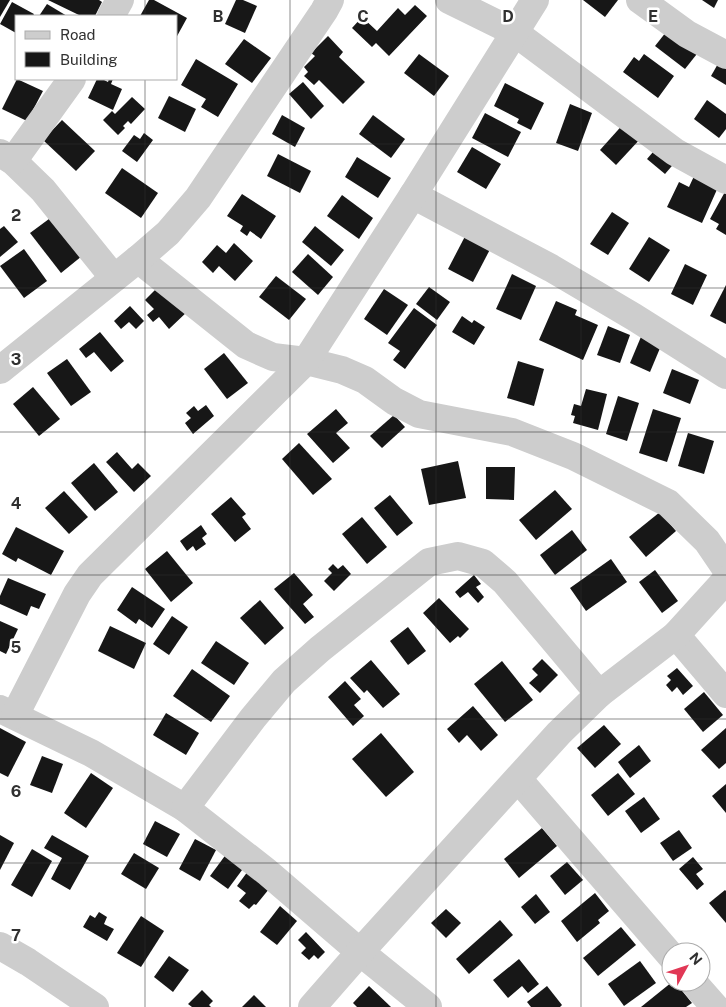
<svg xmlns="http://www.w3.org/2000/svg" width="726" height="1007" font-family="'Public Sans',sans-serif">
<style>
.building{fill:#171717}
.lines{fill:none;stroke-linecap:round;stroke-linejoin:round}
.minor{stroke:#cdcdcd;stroke-width:28}
.grid{fill:none;stroke:#303030;stroke-width:1;stroke-opacity:0.55}
.grid-label{font-size:16px;text-anchor:middle;font-weight:bold;fill:#303030;stroke:#fff;stroke-width:5;stroke-linejoin:round;paint-order:stroke}
</style>
<rect width="100%" height="100%" fill="#fff"/>
<g class="building">
<polygon points="0,0 10,0 0,17"/>
<polygon points="48,0 99,0 102,2 95,16 81,16"/>
<polygon points="149,0 154,0 187,18 176,38 176,16 140,16"/>
<polygon points="236,0 243,0 257,6 245,33 225,24"/>
<polygon points="583,0 618,0 605,17"/>
<polygon points="702,0 718,0 714,8"/>
<polygon points="12,2 34,14 33,16 16,16 16,33 0,24"/>
<polygon points="47,4 67,16 39,16"/>
<polygon points="415,5 427,16 389,56 376,43 372,47 352,28 362,17 377,31 398,8 405,15"/>
<polygon points="674,22 704,45 685,69 655,46"/>
<polygon points="328,36 343,52 339,57 365,82 343,104 319,80 314,85 304,76 308,72 304,67 315,56 311,53"/>
<polygon points="244,39 271,58 252,83 225,64"/>
<polygon points="419,54 449,76 434,96 404,73"/>
<polygon points="644,54 674,76 658,98 623,72 634,57 639,61"/>
<polygon points="723,55 726,57 726,85 711,76"/>
<polygon points="196,59 238,84 218,117 201,107 206,99 181,85"/>
<polygon points="17,79 43,91 27,121 2,109"/>
<polygon points="97,79 102,79 108,82 109,79 113,79 111,84 122,89 113,110 88,98"/>
<polygon points="303,82 324,106 311,119 289,94"/>
<polygon points="505,83 544,103 531,130 517,123 519,119 494,106"/>
<polygon points="169,96 196,109 185,132 158,118"/>
<polygon points="132,97 145,109 131,124 128,121 123,126 125,128 118,135 103,120 112,111 115,114"/>
<polygon points="707,100 726,114 726,129 719,138 694,119"/>
<polygon points="570,104 592,113 578,151 556,143"/>
<polygon points="485,113 521,132 508,157 472,138"/>
<polygon points="282,115 305,128 295,147 272,134"/>
<polygon points="373,115 405,139 391,158 359,134"/>
<polygon points="62,120 95,151 76,171 43,140"/>
<polygon points="626,121 642,137 616,165 600,150"/>
<polygon points="144,133 153,140 137,162 122,151 134,135 140,139"/>
<polygon points="659,145 677,160 665,174 647,159"/>
<polygon points="472,147 501,164 486,189 457,172"/>
<polygon points="278,154 311,171 300,193 267,176"/>
<polygon points="357,157 391,178 378,198 345,177"/>
<polygon points="122,168 158,193 141,218 105,193"/>
<polygon points="695,174 719,185 702,223 667,207 679,182 689,187"/>
<polygon points="726,190 726,235 716,229 719,224 710,219"/>
<polygon points="242,194 276,216 261,239 250,231 247,236 240,231 243,226 227,216"/>
<polygon points="342,195 373,218 359,239 327,216"/>
<polygon points="612,212 629,223 608,255 590,244"/>
<polygon points="53,216 82,256 61,273 30,233"/>
<polygon points="473,221 498,234 473,282 448,269"/>
<polygon points="4,226 18,242 0,257 0,229"/>
<polygon points="315,226 344,250 331,266 302,242"/>
<polygon points="649,237 670,250 649,282 629,269"/>
<polygon points="234,243 253,261 235,281 219,266 213,273 202,262 217,245 226,253"/>
<polygon points="24,249 47,281 24,298 0,266"/>
<polygon points="308,254 333,277 318,295 292,272"/>
<polygon points="685,264 707,275 693,305 671,294"/>
<polygon points="512,274 536,286 521,320 496,309"/>
<polygon points="276,276 306,299 289,320 259,297"/>
<polygon points="163,282 189,310 169,329 159,317 153,322 147,315 154,309 145,300"/>
<polygon points="726,285 726,324 710,316"/>
<polygon points="429,287 450,302 437,320 416,304"/>
<polygon points="384,289 408,305 387,335 364,319"/>
<polygon points="556,301 577,310 575,315 598,325 583,360 539,340"/>
<polygon points="130,306 144,321 136,329 129,322 121,329 114,321"/>
<polygon points="414,308 437,325 405,369 393,360 400,351 388,343"/>
<polygon points="462,316 472,323 474,320 485,327 474,345 452,332"/>
<polygon points="608,326 630,335 620,363 597,355"/>
<polygon points="100,332 124,361 111,372 94,352 86,358 79,349"/>
<polygon points="643,332 663,341 650,372 630,363"/>
<polygon points="224,353 248,383 227,399 204,369"/>
<polygon points="67,359 91,392 71,406 47,373"/>
<polygon points="518,361 544,369 534,406 507,398"/>
<polygon points="672,369 699,380 690,404 663,393"/>
<polygon points="33,387 60,419 39,436 13,404"/>
<polygon points="586,389 607,394 598,430 573,423 575,416 571,415 574,404 581,406"/>
<polygon points="618,396 639,403 627,441 606,434"/>
<polygon points="206,405 214,416 193,434 185,423 191,418 186,413 194,406 198,411"/>
<polygon points="336,409 348,423 336,433 350,448 333,463 307,434"/>
<polygon points="653,409 681,418 667,462 639,453"/>
<polygon points="394,415 405,427 382,448 370,436"/>
<polygon points="688,433 714,441 704,474 678,466"/>
<polygon points="299,443 332,479 313,495 282,459"/>
<polygon points="117,452 132,469 138,463 151,476 134,492 106,462"/>
<polygon points="458,461 466,498 429,505 421,469"/>
<polygon points="94,463 118,492 95,511 71,483"/>
<polygon points="486,467 515,467 514,500 486,499"/>
<polygon points="555,490 572,509 536,540 519,520"/>
<polygon points="64,491 88,517 69,534 45,508"/>
<polygon points="390,495 413,523 397,536 374,508"/>
<polygon points="231,497 246,514 242,517 251,529 235,542 211,514"/>
<polygon points="660,512 676,531 646,557 629,537"/>
<polygon points="362,517 387,547 367,564 342,534"/>
<polygon points="201,525 207,534 202,538 206,544 196,551 193,546 187,551 180,541"/>
<polygon points="16,527 64,551 51,575 18,558 16,562 2,554"/>
<polygon points="572,530 587,550 555,575 540,555"/>
<polygon points="167,551 193,583 171,602 145,569"/>
<polygon points="611,559 627,582 586,611 570,588"/>
<polygon points="333,564 338,569 343,565 351,574 334,591 324,581 332,573 328,569"/>
<polygon points="655,570 678,601 662,613 639,582"/>
<polygon points="294,573 313,595 303,604 314,617 305,624 274,589"/>
<polygon points="474,575 481,584 476,587 484,597 478,603 468,592 460,598 455,592"/>
<polygon points="8,578 46,594 39,609 31,606 27,616 0,604 0,596"/>
<polygon points="132,587 165,609 152,628 139,619 136,624 117,610"/>
<polygon points="439,598 469,629 460,638 458,636 450,643 423,613"/>
<polygon points="260,600 284,628 265,645 240,618"/>
<polygon points="172,616 188,627 169,655 153,644"/>
<polygon points="0,621 18,629 6,654 0,651"/>
<polygon points="110,626 146,643 134,669 98,651"/>
<polygon points="408,627 426,651 408,665 390,641"/>
<polygon points="216,641 249,663 234,685 201,663"/>
<polygon points="542,659 558,675 540,693 529,683 538,675 532,669"/>
<polygon points="371,660 400,694 383,708 367,690 364,693 350,678"/>
<polygon points="502,661 533,700 505,722 474,684"/>
<polygon points="677,668 693,686 683,695 677,687 672,692 666,685 671,680 667,676"/>
<polygon points="192,669 230,696 211,722 173,696"/>
<polygon points="345,681 361,699 354,705 364,716 353,726 328,697"/>
<polygon points="704,692 723,715 703,732 684,709"/>
<polygon points="473,706 498,735 481,751 467,735 459,743 447,729"/>
<polygon points="166,713 199,733 186,755 153,735"/>
<polygon points="604,725 621,744 595,768 577,748"/>
<polygon points="0,728 26,742 8,777 0,773"/>
<polygon points="726,728 726,763 719,769 701,750"/>
<polygon points="381,733 414,772 386,797 352,759"/>
<polygon points="639,745 651,761 630,778 618,762"/>
<polygon points="42,756 63,764 52,793 30,785"/>
<polygon points="91,773 113,788 86,828 64,813"/>
<polygon points="618,773 635,794 608,816 591,795"/>
<polygon points="726,784 726,813 712,796"/>
<polygon points="644,797 660,819 641,833 625,811"/>
<polygon points="155,821 180,834 167,857 143,844"/>
<polygon points="542,828 557,846 519,878 504,859"/>
<polygon points="679,830 692,848 673,861 660,843"/>
<polygon points="0,835 14,843 0,870"/>
<polygon points="52,835 89,856 70,890 51,879 62,858 44,848"/>
<polygon points="195,839 216,850 200,881 179,869"/>
<polygon points="32,849 52,861 32,897 11,885"/>
<polygon points="230,849 248,862 228,889 210,876"/>
<polygon points="134,853 159,868 146,889 121,874"/>
<polygon points="693,857 703,869 696,874 704,884 697,890 679,869"/>
<polygon points="567,862 583,880 565,895 550,876"/>
<polygon points="248,871 269,889 256,905 254,904 249,909 239,901 246,893 237,886"/>
<polygon points="725,890 726,891 726,923 709,903"/>
<polygon points="595,893 609,911 598,920 600,923 577,942 561,921"/>
<polygon points="536,894 550,912 535,924 521,907"/>
<polygon points="280,906 297,921 277,945 260,932"/>
<polygon points="446,909 461,923 446,938 431,923"/>
<polygon points="99,912 107,917 104,924 114,929 107,941 83,927 90,915 95,918"/>
<polygon points="141,916 164,931 141,967 117,953"/>
<polygon points="500,920 513,935 469,974 456,959"/>
<polygon points="621,927 636,945 598,976 583,958"/>
<polygon points="306,932 325,952 318,959 314,955 309,960 301,953 306,948 298,940"/>
<polygon points="169,956 189,970 173,992 154,977"/>
<polygon points="519,959 539,984 528,993 522,986 508,998 493,980"/>
<polygon points="640,961 656,983 624,1006 608,984"/>
<polygon points="672,982 675,982 692,1003 686,1007 641,1007"/>
<polygon points="369,986 391,1007 357,1007 353,1003"/>
<polygon points="547,986 562,1005 560,1007 531,1007 527,1002"/>
<polygon points="202,990 213,1001 209,1005 211,1007 192,1007 188,1004"/>
<polygon points="254,995 266,1007 242,1007"/>
</g>
<g class="lines">
<g class="minor">
<polyline points="449,0 514,32 675,152 726,180"/>
<polyline points="640,0 687,34 726,55"/>
<polyline points="111,16 120,0"/>
<polyline points="0,153 13,161 43,190 114,278"/>
<polyline points="13,161 72,79"/>
<polyline points="413,195 551,268 634,317 726,375"/>
<polyline points="138,259 246,345 273,357 306,361 342,370 365,380 394,401 419,414 512,432 573,456 668,503 707,541 726,569"/>
<polyline points="0,370 138,259 168,233 198,198 324,11 330,0"/>
<polyline points="676,635 726,694"/>
<polyline points="0,709 91,753 185,808 267,872 360,952 428,1007"/>
<polyline points="15,715 77,594 90,575 306,361 413,195 535,0"/>
<polyline points="518,779 671,956"/>
<polyline points="185,808 253,718 284,681 320,649 429,562 458,556 483,563 505,582 599,694"/>
<polyline points="0,946 28,962 95,1007"/>
<polyline points="693,982 715,1007"/>
<polyline points="312,1007 360,952 559,733 599,694 676,635 726,580"/>
</g>
</g>
<path class="grid" d="M145,0V16M290,0V1007M436,0V1007M581,0V1007M145,79V1007M0,144H726M0,288H726M0,432H726M0,575H726M0,719H726M0,863H726"/>
<g class="grid-label">
<text x="218" y="22">B</text>
<text x="363" y="22">C</text>
<text x="508" y="22">D</text>
<text x="653" y="22">E</text>
<text x="16" y="221">2</text>
<text x="16" y="365">3</text>
<text x="16" y="509">4</text>
<text x="16" y="653">5</text>
<text x="16" y="797">6</text>
<text x="16" y="941">7</text>
</g>
<rect x="15" y="15" width="162" height="65" fill="#ffffff" stroke="#acacac"/>
<rect x="25" y="31" width="25" height="8" fill="#cdcdcd" stroke="#acacac"/>
<text x="60" y="40" font-size="15" fill="#303030">Road</text>
<rect x="25" y="52" width="25" height="15" fill="#171717" stroke="#acacac"/>
<text x="60" y="65" font-size="15" fill="#303030">Building</text>
<g transform="translate(686 967) rotate(50)"><circle r="24" fill="#ffffff" stroke="#acacac"/>
<path d="M0-4L9 19L0 12L-9 19Z" fill="#e13856"/>
<text y="-8" font-size="14" font-weight="bold" text-anchor="middle" fill="#303030">N</text>
</g>
</svg>
